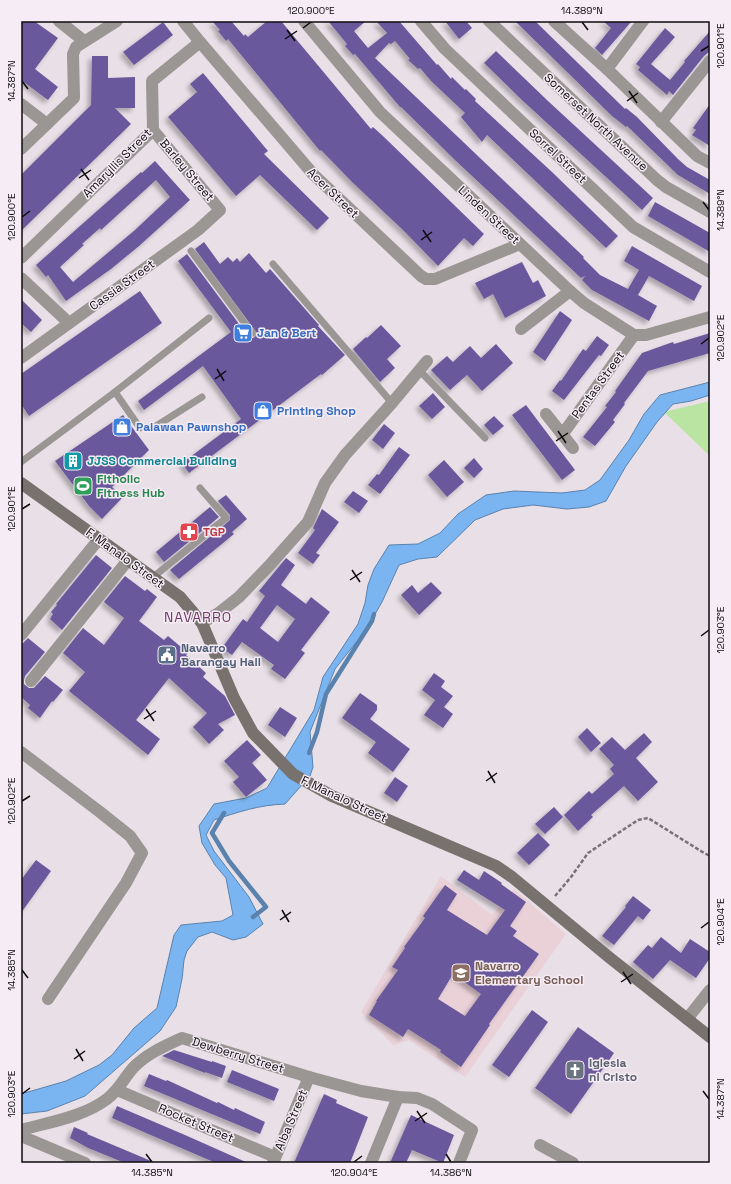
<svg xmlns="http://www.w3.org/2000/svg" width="731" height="1184" font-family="'Space Grotesk',sans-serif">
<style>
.education{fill:#ead1d8}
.green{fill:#b9e4a1}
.water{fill:#7bb5f1;stroke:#5a82ad}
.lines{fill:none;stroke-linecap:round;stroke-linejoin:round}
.stream{stroke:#5a82ad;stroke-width:4.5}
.building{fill:#6b599c;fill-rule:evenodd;filter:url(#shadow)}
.path{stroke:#787277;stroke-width:2.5;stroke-dasharray:4 2;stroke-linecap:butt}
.lane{stroke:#9a9693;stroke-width:7}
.street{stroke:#9a9693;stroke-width:12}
.secondary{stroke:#77726d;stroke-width:12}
.ticks{fill:none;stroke:#0d0b0d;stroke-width:1.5}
.labels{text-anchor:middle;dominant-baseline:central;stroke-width:3;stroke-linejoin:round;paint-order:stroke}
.street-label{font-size:12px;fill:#0d0b0d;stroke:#f5ecf5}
.shop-label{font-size:12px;font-weight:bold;fill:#366cbe;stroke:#f5ecf5;text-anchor:start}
.culture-label{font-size:12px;font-weight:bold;fill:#0d838f;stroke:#f5ecf5;text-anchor:start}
.leisure-label{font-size:12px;font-weight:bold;fill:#27864d;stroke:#f5ecf5;text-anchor:start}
.health-label{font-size:12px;font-weight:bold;fill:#be3a42;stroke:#f5ecf5;text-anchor:start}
.service-label{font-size:12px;font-weight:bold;fill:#4e5e75;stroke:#f5ecf5;text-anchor:start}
.education-label{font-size:12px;font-weight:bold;fill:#785e54;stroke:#f5ecf5;text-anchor:start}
.worship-label{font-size:12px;font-weight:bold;fill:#5b616d;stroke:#f5ecf5;text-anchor:start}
.quarter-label{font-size:14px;letter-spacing:1px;fill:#723966;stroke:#f5ecf5}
.neatline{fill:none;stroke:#0d0b0d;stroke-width:1.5}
.ticks-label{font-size:10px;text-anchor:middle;fill:#0d0b0d}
</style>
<defs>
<filter id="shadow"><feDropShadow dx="-3.5" dy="3.5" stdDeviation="2" flood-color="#0004"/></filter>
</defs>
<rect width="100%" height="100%" fill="#e8dfe7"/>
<polygon class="education" points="441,876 492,915 514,889 566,934 465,1077 409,1040 393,1045 361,1012"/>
<polygon class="green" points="710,401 710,456 664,412"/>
<path class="water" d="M710,382V395L691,401L673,404L657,422L626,466L606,501L589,507L567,509L533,505L503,509L475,520L437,557L418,559L399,565L382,602L366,630L335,669L310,732L313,767L310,776L285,804C259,805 238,812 214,820L206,835L214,851L249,897L263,924L246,937L233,940L212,932L198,937L187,951L184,960L182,979L176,1007L160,1031L85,1096L47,1111L21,1114V1093L28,1092L66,1081L99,1065L112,1055L134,1028L157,1008L174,935L181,925L222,921L233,915L226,878L215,865L202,843L199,826L214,804L246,798L267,788L314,710L323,677L358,624L365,603L368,585L374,569L389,545L418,544L440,533L458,514L486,495L514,491L562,493L585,490L600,480L629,440L644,414L660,395Z"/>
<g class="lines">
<g class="stream">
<polyline points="309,753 317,732 326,694 372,621 374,614"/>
<polyline points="224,813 212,833 229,861 266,907 253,917"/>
</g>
</g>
<g class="building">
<polygon points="21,21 34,21 58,38 35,69 58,87 48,100 21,80"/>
<polygon points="212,21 231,21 244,36 245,34 248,37 267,21 281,21 371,129 373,127 384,137 484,234 473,246 464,238 438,266 404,231 352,182 321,150 320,151 228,39 226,41 218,31 220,30"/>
<polygon points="328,21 366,21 354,31 368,48 387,33 376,21 399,21 437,65 438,64 451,79 452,77 465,90 466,89 476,99 475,101 552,172 618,236 606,248 487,135 482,142 461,117 465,113 431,81 420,68 418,69 408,60 410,59 395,41 391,44 389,43 375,58 584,257 583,258 600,275 628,289 639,270 624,261 632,246 702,286 694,301 649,276 638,295 657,306 649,321 592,290 582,280 585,276 581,278 456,161 401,107 400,107 355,54 353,55 345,46 347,44"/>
<polygon points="445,21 466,21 472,28 459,39"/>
<polygon points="515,21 535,21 625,109 626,108 637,117 678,159 687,167 710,180 710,194 678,175 627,126 626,127 612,116"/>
<polygon points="603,21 632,21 602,55 595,48 611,28"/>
<polygon points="163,22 173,35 134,65 123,52"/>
<polygon points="665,28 675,37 651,64 670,80 685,62 684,61 710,31 710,51 704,56 673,95 669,91 667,95 638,70 640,67 636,64"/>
<polygon points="496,51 548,101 561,113 653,198 642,210 523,101 484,63"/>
<polygon points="92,56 108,56 108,78 135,77 135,108 115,108 131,124 21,231 21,175 91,105"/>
<polygon points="203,73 268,151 264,154 329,218 317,230 260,175 236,196 168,117 197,92 190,84"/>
<polygon points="710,104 710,146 692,135 696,130 693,128"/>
<path d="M155,161L190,200L139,246L111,269L66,301L48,275L46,277L36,265L141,172L142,173ZM156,180L170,197L135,230L73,282L60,267L84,245L82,244L100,228L101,230Z"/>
<polygon points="655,202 710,233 710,252 648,216"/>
<polygon points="204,242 220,264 228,257 233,262 237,258 240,262 249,253 266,273 270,269 319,325 318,326 345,355 322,375 321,374 189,473 182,463 241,419 203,366 144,410 138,401 231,332 178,261 187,254 248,336 253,338 255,337 257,333 195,249"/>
<polygon points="522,262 533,283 538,280 546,296 505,318 493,294 484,299 475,283"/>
<polygon points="140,291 162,323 29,416 21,404 21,374"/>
<polygon points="21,299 42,320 31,332 21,323"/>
<polygon points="560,311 572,320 545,361 533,352"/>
<polygon points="381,325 401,346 387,359 395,368 380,382 353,349 366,337 367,338"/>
<polygon points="710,333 710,353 648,371 624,403 625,404 613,420 615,422 595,446 583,437 607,407 605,406 616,392 615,391 642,353 673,342 674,344"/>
<polygon points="597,336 609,345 601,356 599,355 564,400 552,391 560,380 561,381 583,349 586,351"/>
<polygon points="496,344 513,363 482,391 467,375 450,390 431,370 447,356 453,362 470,346 481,358"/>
<polygon points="433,393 445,407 432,419 419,406"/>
<polygon points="526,405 575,470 562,480 512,415"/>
<polygon points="123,415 149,450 112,487 123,497 102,519 89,506 55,461"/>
<polygon points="494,416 504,426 493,435 484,425"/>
<polygon points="384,424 395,433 383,449 372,440"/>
<polygon points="399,447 410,455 380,494 368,485 377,474 379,475"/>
<polygon points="474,458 483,469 474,478 464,468"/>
<polygon points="444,460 464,482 447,497 428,475"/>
<polygon points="353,491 368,501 359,513 344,502"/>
<polygon points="226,495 247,519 232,532 234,534 179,579 170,570 230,520 230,515 218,501"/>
<polygon points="210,507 219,517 164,562 156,552"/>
<polygon points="322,509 339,522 316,553 320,555 313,564 298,553 315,530 313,528"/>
<polygon points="96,555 112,568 62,630 50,619 53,614 51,612 57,605 56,604"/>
<path d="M286,558L295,565L281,585L306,604L311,597L330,612L301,650L305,653L285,679L271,669L274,665L242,642L232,655L222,648L243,619L247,622L265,596L259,591ZM277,605L295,619L278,642L260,628Z"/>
<polygon points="125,576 145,591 147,589 157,597 139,621 164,640 168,636 188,653 186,655 206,673 203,677 225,696 235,715 218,724 224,730 209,744 193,727 207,713 169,678 136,720 160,739 148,755 69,691 85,672 63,653 83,628 104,645 124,618 104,602"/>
<polygon points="431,582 442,593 419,615 401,595 412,585 418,593"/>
<polygon points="28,638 45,652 25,676 24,680 24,684 29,688 34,688 45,676 63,690 53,702 52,701 40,718 28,708 30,705 21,697 21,645"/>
<polygon points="434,673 445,681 441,687 453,696 444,707 453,714 443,728 424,715 435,700 422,690"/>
<polygon points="360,693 377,705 377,710 370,719 410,749 393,772 368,753 376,742 342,718"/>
<polygon points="280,707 297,718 285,737 268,725"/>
<polygon points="587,728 601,743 591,752 578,737"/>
<polygon points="644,733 652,742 636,758 658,782 638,801 624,786 591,815 593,817 578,831 564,815 589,791 592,794 614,774 610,769 614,765 599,749 612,737 625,750"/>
<polygon points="247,740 261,755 252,763 267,780 246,797 233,782 239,777 224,761"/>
<polygon points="395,777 408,786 397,802 384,793"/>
<polygon points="554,807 563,817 545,834 535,824"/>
<polygon points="538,833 550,845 529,865 517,853"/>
<polygon points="36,860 51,871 21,913 21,880"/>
<path d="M464,870L479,880L484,871L502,883L501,884L526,902L510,926L517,931L513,936L539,954L489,1024L490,1025L461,1067L440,1052L441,1050L408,1029L403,1037L369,1015L377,1001H376L398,970L392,967L405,948L404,947L425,918L423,916L445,885L457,894L447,910L487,935L505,910L457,880ZM453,974L481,994L465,1016L438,999Z"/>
<polygon points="633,896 651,910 643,920 638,916 614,945 602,936 626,907 625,906"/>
<polygon points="661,937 681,953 690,939 710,952 710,958 696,978 670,960 653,979 633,962 648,945 652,948"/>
<polygon points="532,1010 548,1022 509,1077 492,1065"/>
<polygon points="578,1027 614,1053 571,1114 535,1088"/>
<polygon points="174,1050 212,1062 212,1061 226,1066 222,1078 205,1072 205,1073 162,1056"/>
<polygon points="232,1070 279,1089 274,1101 227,1082"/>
<polygon points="149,1074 166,1081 167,1080 217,1103 218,1102 234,1110 235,1108 265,1122 260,1134 144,1086"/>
<polygon points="324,1094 337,1100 336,1103 368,1117 350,1163 294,1163"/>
<polygon points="117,1106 185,1135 248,1163 216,1163 146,1133 112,1118"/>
<polygon points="411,1115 454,1135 443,1163 412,1150 406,1163 390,1163"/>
<polygon points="74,1127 88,1133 87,1134 156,1163 125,1163 88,1148 70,1138"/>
</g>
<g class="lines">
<polyline class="path" points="555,896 571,877 588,853 638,820 648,818 704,853 710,856"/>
<g class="lane">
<polyline points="191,251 252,333"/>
<polyline points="273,264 392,403"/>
<polyline points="420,371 485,438"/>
<polyline points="115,392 209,318"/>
<polyline points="153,428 202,397"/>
<polyline points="21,462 115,392 140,428"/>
<polyline points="152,578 226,518 200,488"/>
</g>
<g class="street">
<polyline points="59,21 84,41"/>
<polyline points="183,21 200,42 313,174 421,276 426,279 435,279 520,244"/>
<polyline points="304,21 380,112 570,291 584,303 634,335 646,335 710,317"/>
<polyline points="421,21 445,49 633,227 710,272"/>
<polyline points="489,21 657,180 666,187 710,212"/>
<polyline points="554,21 607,69 697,156 710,163"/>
<polyline points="607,69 643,21"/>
<polyline points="21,104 47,124"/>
<polyline points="661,122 710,61"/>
<polyline points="21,149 74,98 73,54 76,47 117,21"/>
<polyline points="21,258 153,130 152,81 200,42"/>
<polyline points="21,278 69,323"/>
<polyline points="521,329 570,291"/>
<polyline points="21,358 198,230 220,210 153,130"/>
<polyline points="546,414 573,448"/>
<polyline points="562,435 634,335"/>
<polyline points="202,623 220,612 239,597 268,567 308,522 325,483 345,455 392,403 427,361"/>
<polyline points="21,635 99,539"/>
<polyline points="31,681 128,560"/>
<polyline points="21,752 100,812 130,836 142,853 126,883 48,999"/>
<polyline points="687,1019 710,990"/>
<polyline points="117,1090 275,1157"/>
<path d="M21,1130C50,1122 83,1117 107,1099C119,1090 124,1078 133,1068C146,1054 165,1046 182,1038L309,1077L361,1091L398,1097L417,1098L432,1104L472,1130L459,1163"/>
<polyline points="21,1136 85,1163"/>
<polyline points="540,1145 573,1163"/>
<polyline points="273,1163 309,1077"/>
<polyline points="371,1163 398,1097"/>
</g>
<polyline class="secondary" points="21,483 180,597 202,623 234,698 253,733 293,774 332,796 496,866 512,877 610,958 710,1037"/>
</g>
<path class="ticks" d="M582,22L588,30M303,28L311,22M287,30L295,41M285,39L297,31M701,51L709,46M22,81L28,89M629,91L637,103M627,101L638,93M81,169L89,180M79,178L91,170M703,202L709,210M22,217L30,211M423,230L431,242M421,240L432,232M701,344L709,338M217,369L224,381M215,379L226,371M558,431L566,443M556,441L568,433M22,509L30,504M352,570L360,582M350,580L362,572M701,636L709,630M146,709L154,721M144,719L156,711M488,771L495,783M486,781L497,773M22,801L30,796M282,910L289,922M280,920L291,912M701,928L709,922M22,970L28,978M623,972L631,984M621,982L633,974M76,1049L83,1061M74,1059L85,1051M703,1091L709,1099M22,1094L30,1088M417,1111L425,1123M415,1121L427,1113M146,1154L152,1162M446,1154L451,1162M354,1162L362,1156"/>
<defs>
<symbol id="supermarket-square" viewBox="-11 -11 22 22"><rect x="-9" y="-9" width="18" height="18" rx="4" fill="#3f7fe0" stroke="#f5ecf5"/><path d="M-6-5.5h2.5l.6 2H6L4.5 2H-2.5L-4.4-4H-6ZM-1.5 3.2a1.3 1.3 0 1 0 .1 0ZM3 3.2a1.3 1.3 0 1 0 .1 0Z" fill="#fff"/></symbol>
<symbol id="shop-square" viewBox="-11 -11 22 22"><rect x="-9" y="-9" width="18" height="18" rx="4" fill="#3f7fe0" stroke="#f5ecf5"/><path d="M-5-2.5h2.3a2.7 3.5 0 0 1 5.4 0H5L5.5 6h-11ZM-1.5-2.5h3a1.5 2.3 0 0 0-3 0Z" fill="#fff"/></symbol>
<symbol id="building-square" viewBox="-11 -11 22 22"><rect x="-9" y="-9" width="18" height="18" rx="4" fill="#0f9aa8" stroke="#f5ecf5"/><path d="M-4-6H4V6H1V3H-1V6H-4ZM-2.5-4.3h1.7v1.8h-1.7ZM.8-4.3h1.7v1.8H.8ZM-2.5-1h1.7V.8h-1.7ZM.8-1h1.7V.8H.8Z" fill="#fff"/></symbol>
<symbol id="stadium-square" viewBox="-11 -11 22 22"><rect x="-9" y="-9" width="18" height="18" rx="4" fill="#2e9e5b" stroke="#f5ecf5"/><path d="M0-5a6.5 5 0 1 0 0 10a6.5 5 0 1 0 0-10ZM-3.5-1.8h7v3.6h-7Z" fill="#fff"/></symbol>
<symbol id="pharmacy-square" viewBox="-11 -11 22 22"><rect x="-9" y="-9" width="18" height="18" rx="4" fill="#e0444e" stroke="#f5ecf5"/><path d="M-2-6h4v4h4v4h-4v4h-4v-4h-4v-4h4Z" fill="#fff"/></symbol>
<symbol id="civic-square" viewBox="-11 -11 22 22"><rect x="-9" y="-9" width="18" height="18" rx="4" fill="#5c6f8a" stroke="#f5ecf5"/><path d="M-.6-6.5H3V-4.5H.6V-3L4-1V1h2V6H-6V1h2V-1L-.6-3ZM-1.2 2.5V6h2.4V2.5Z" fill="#fff"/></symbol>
<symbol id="school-square" viewBox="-11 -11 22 22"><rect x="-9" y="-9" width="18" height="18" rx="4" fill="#8d6e63" stroke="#f5ecf5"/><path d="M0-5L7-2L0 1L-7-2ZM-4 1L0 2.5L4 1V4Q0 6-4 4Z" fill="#fff"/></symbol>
<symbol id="church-square" viewBox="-11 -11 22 22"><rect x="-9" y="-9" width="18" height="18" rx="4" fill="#6b7280" stroke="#f5ecf5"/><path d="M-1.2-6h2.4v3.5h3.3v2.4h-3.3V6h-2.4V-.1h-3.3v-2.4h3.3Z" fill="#fff"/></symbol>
</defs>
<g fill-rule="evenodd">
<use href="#supermarket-square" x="232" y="322" width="22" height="22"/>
<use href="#shop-square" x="252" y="400" width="22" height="22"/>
<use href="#shop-square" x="111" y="416" width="22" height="22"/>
<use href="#building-square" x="62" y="450" width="22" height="22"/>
<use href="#stadium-square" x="72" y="475" width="22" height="22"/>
<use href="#pharmacy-square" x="178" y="521" width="22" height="22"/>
<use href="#civic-square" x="156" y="644" width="22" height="22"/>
<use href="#school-square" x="450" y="962" width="22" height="22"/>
<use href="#church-square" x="564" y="1059" width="22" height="22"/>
</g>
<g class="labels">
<g class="street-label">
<text transform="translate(596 122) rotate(43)">Somerset North Avenue</text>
<text transform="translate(558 156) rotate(43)">Sorrel Street</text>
<text transform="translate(117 163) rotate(-45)">Amaryllis Street</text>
<text transform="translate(187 170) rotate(50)">Barley Street</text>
<text transform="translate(333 193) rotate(44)">Acer Street</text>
<text transform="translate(489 215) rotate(43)">Linden Street</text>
<text transform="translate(122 285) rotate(-36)">Cassia Street</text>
<text transform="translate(598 385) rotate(-54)">Pentas Street</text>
<text transform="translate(125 558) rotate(36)">F. Manalo Street</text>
<text transform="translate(344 799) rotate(25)">F. Manalo Street</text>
<text transform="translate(238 1055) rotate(17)">Dewberry Street</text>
<text transform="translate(291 1120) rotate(-67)">Alba Street</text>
<text transform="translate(196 1123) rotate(23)">Rocket Street</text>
</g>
<g class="shop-label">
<text x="257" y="333">Jan &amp; Bert</text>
<text x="277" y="411">Printing Shop</text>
<text x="136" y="427">Palawan Pawnshop</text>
</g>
<g class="culture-label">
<text x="87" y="461">JJSS Commercial Building</text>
</g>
<g class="leisure-label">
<text x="97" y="479">Fitholic<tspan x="97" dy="14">Fitness Hub</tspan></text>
</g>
<g class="health-label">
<text x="203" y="532">TGP</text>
</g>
<g class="service-label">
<text x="181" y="648">Navarro<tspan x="181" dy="14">Barangay Hall</tspan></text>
</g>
<g class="education-label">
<text x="475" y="966">Navarro<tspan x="475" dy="14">Elementary School</tspan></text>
</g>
<g class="worship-label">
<text x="589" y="1063">Iglesia<tspan x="589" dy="14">ni Cristo</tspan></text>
</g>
<g class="quarter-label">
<text x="198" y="617">NAVARRO</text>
</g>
</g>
<rect width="731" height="1184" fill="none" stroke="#f5ecf5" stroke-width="44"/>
<rect x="22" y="22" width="687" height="1140" class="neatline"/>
<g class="ticks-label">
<text x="311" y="14">120.900°E</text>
<text x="582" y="14">14.389°N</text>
<text transform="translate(720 46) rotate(-90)" y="4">120.901°E</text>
<text transform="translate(11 81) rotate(-90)" y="4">14.387°N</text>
<text transform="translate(720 210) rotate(-90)" y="4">14.389°N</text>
<text transform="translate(11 217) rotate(-90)" y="4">120.900°E</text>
<text transform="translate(720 338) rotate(-90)" y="4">120.902°E</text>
<text transform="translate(11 509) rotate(-90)" y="4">120.901°E</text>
<text transform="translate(720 630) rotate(-90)" y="4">120.903°E</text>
<text transform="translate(11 801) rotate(-90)" y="4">120.902°E</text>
<text transform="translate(720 922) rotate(-90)" y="4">120.904°E</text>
<text transform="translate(11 970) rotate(-90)" y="4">14.385°N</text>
<text transform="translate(11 1094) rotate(-90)" y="4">120.903°E</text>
<text transform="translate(720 1099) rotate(-90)" y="4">14.387°N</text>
<text x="152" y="1176">14.385°N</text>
<text x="354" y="1176">120.904°E</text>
<text x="451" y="1176">14.386°N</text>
</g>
</svg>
